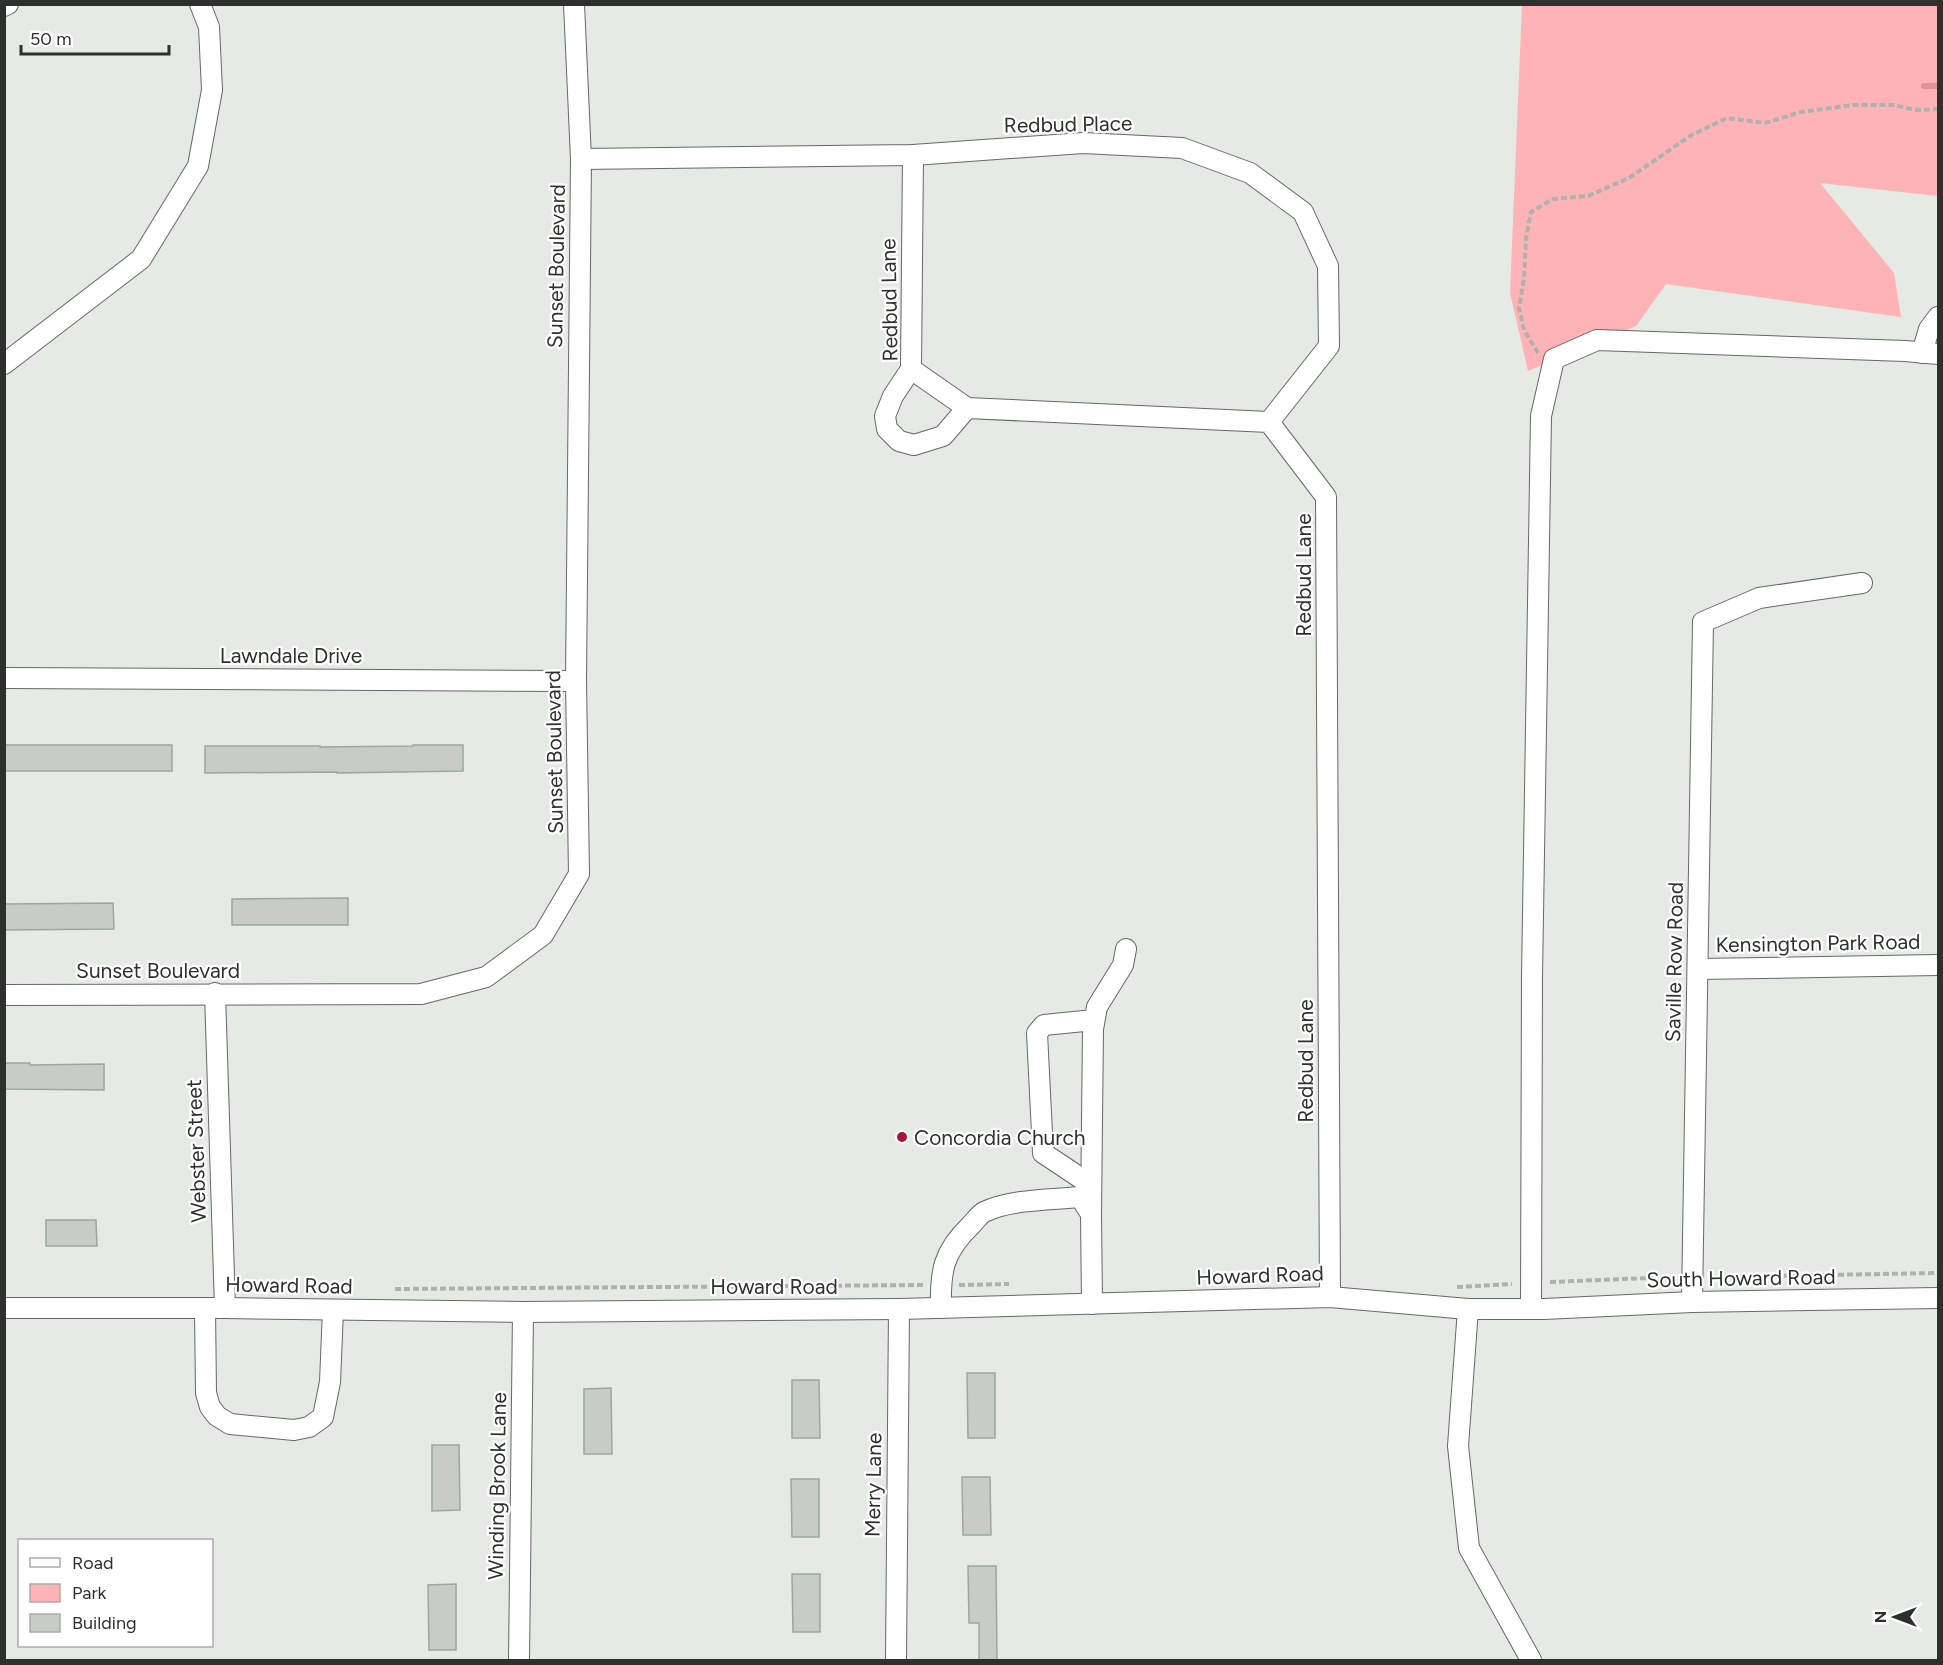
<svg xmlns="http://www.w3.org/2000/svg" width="1943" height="1665" font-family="Figtree,sans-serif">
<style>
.green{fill:#ffb3b7}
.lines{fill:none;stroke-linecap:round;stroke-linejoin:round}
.stream{stroke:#e19397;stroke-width:6}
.building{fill:#c7ccc7;stroke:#a0a5a0;stroke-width:1.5}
.minor-casing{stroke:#656965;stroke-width:22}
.path{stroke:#aeb2ae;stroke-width:4;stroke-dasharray:6 3;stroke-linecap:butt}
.minor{stroke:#fff;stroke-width:20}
.poi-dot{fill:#aa1338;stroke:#fff;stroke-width:2}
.labels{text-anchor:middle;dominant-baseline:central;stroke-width:4.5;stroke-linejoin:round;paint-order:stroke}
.street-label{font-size:21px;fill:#2e302e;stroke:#fff}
.poi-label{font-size:21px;fill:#2e302e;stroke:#fff;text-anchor:start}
</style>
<rect width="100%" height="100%" fill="#e5eae5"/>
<polygon class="green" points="1522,5 1938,5 1938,196 1820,183 1894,273 1901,317 1666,284 1636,326 1528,371 1510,293"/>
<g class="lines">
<polyline class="stream" points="1924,86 1938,86"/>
</g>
<g class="building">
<rect x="4" y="745" width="168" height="26"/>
<polygon points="413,745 463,745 463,771 337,773 337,772 205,773 205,746 320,746 320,747 413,746"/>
<polygon points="348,898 348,925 232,925 232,899"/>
<polygon points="113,903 114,929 4,930 4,904"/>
<polygon points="4,1063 30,1063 30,1065 104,1064 104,1090 4,1089"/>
<polygon points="46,1220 96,1220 97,1246 46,1246"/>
<polygon points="967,1373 995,1373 995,1438 968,1438"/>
<polygon points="792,1380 819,1380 820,1438 792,1438"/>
<polygon points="611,1388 612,1454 584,1454 584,1389"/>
<polygon points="432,1445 459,1445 460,1510 432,1511"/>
<polygon points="962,1477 990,1477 991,1535 963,1535"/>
<polygon points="791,1479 819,1479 819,1537 792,1537"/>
<polygon points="968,1566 996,1566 997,1660 979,1660 979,1623 969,1623"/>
<polygon points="792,1574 820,1574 820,1632 793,1632"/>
<polygon points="456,1584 456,1650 429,1650 428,1585"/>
</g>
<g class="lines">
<defs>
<g id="minor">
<polyline points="4,6 8,4"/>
<polyline points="913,155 911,369 967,408 1269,422 1326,497 1330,1297"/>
<polyline points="581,159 913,155 1083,143 1182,148 1250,173 1303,212 1328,266 1329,346 1269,422"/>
<polyline points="1922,353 1929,329 1938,317"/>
<polyline points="4,364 141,259 198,166 212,90 209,27 200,4"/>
<polyline points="911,369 893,396 885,416 887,429 899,441 914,445 943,436 967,408"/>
<polyline points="4,678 576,681"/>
<polyline points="1698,969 1938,965"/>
<polyline points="215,993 225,1308"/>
<polyline points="4,995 421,994 486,977 543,935 579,874 576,681 581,159 574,4"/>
<polyline points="1091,1185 1043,1153 1037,1033 1044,1025 1094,1020"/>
<polyline points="1091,1214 1093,1029 1097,1007 1123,965 1126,949"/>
<polyline points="1692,1302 1703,622 1759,598 1862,583"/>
<polyline points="4,1308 225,1308 523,1312 899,1309 1330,1297 1468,1309 1544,1309 1692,1302 1938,1298"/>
<polyline points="205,1308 206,1393 210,1407 217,1416 230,1424 294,1430 309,1427 323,1417 330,1382 333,1310"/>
<path d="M941,1308C940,1271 943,1252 971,1225C975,1221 979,1215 984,1212C1012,1199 1049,1200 1080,1197L1091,1214L1092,1304"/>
<polyline points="1468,1309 1458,1446 1469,1548 1531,1660"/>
<polyline points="1531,1309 1532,978 1541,416 1554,359 1597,340 1905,351 1938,354"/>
<polyline points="519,1660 523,1312"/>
<polyline points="896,1660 899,1309"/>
</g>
</defs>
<use href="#minor" class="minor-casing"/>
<g class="path">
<polyline points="1538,353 1524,330 1519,308 1524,279 1526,238 1531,212 1553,199 1588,196 1629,178 1690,136 1727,118 1765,123 1801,112 1853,105 1893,105 1917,110 1938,109"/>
<polyline points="1712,1277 1938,1273"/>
<polyline points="1550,1282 1674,1277"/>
<polyline points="959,1285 1009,1284"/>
<polyline points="1457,1287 1512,1284"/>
<polyline points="395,1289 925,1285"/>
</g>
<use href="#minor" class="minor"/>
</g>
<circle class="poi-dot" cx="902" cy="1137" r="6"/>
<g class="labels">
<g class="street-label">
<text transform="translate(1068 124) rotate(-1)">Redbud Place</text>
<text transform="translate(556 266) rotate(-89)">Sunset Boulevard</text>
<text transform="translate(889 300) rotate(-91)">Redbud Lane</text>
<text transform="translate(1303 575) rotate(-90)">Redbud Lane</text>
<text x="291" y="655">Lawndale Drive</text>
<text transform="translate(554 752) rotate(-91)">Sunset Boulevard</text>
<text transform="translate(1818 943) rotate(-1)">Kensington Park Road</text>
<text transform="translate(1674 962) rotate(-89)">Saville Row Road</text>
<text x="158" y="970">Sunset Boulevard</text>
<text transform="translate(1305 1061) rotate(-90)">Redbud Lane</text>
<text transform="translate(196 1151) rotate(-92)">Webster Street</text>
<text transform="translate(1260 1275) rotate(-2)">Howard Road</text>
<text transform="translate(1741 1278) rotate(-1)">South Howard Road</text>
<text transform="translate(289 1285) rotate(1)">Howard Road</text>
<text x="774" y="1286">Howard Road</text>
<text transform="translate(873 1485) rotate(-89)">Merry Lane</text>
<text transform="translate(497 1486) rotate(-89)">Winding Brook Lane</text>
</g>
<g class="poi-label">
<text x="914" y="1137">Concordia Church</text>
</g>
</g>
<rect width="1943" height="1665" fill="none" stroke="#2e302e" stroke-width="12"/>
<rect x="18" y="1539" width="195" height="108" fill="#ffffff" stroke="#abacab" stroke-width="1.5"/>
<rect x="30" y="1558" width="30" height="9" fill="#ffffff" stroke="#abacab" stroke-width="1.5"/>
<text x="72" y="1569" font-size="18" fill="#2e302e">Road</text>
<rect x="30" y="1584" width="30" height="18" fill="#ffb3b7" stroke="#abacab" stroke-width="1.5"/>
<text x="72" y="1599" font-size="18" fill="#2e302e">Park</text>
<rect x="30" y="1614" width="30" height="18" fill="#c7ccc7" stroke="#abacab" stroke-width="1.5"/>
<text x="72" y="1629" font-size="18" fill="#2e302e">Building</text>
<g transform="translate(1895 1617) rotate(270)" stroke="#ffffff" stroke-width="4.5" paint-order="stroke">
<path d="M0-4.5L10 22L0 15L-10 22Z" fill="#2e302e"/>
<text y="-9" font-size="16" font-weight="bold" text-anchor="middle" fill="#2e302e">N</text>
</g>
<path d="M21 45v9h148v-9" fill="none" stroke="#2e302e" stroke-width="3"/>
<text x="30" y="45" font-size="18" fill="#2e302e" stroke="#ffffff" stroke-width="4.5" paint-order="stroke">50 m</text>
</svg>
